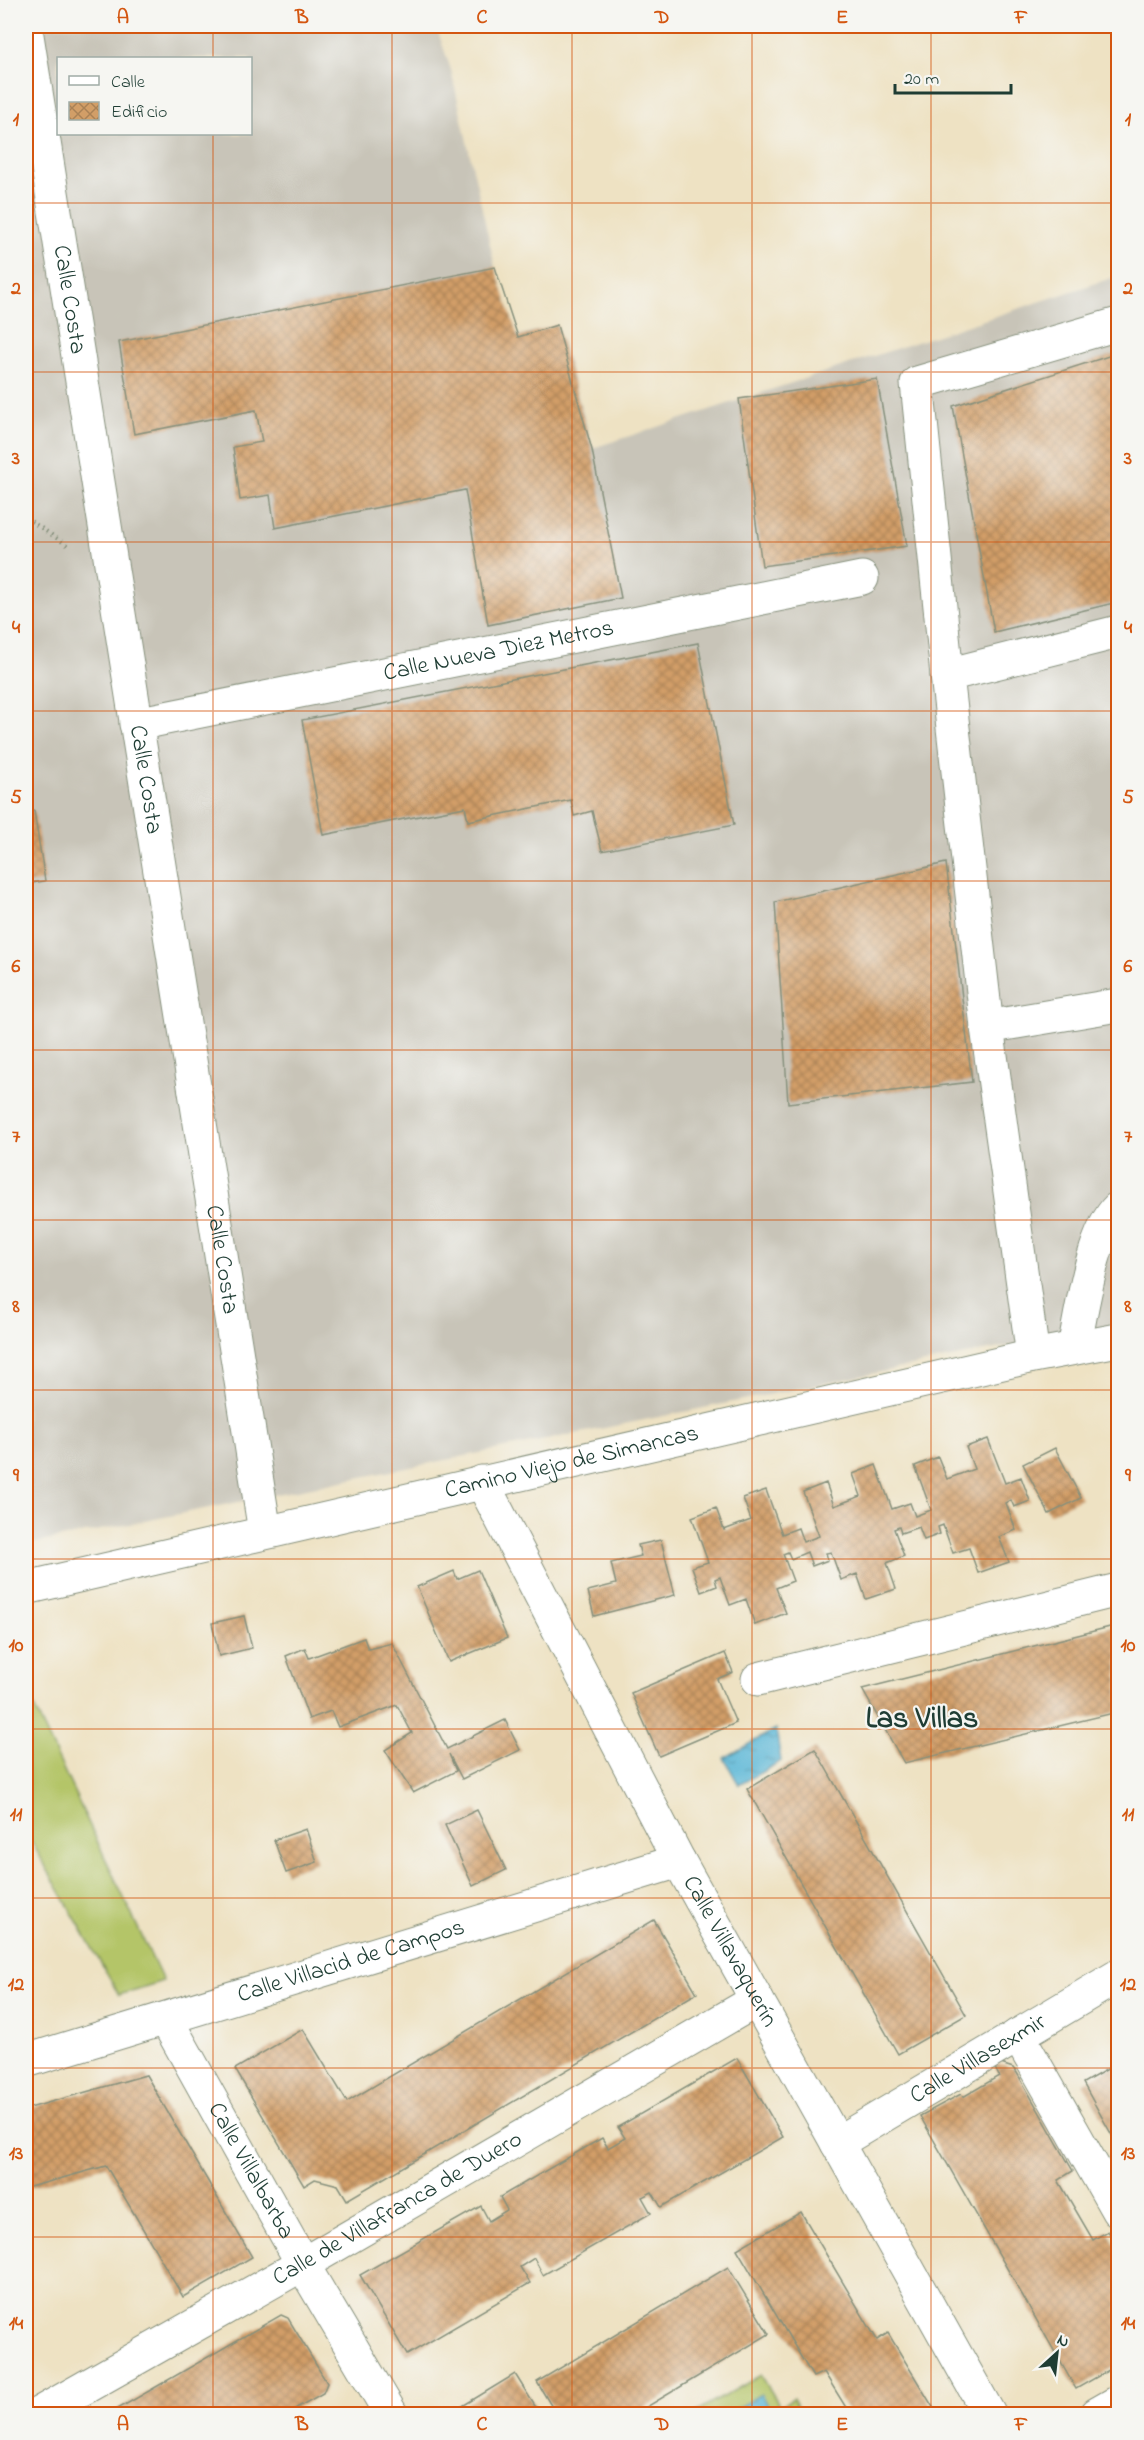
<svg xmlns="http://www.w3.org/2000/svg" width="1144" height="2440" font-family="'Indie Flower',sans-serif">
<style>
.industrial{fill:#c8c4b8;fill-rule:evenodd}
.grass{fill:#b4c568;stroke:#6a814e;stroke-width:1.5}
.water{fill:url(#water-ripples);stroke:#3b7985;stroke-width:1.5}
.building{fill:url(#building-cross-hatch)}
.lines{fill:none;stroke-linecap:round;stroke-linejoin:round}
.minor-casing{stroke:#86907c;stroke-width:35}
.major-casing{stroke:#86907c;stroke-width:35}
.path{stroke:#86907c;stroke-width:4;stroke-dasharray:1.5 4.5;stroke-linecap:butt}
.minor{stroke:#fff;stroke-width:33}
.major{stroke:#fff;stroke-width:33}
.grid{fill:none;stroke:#d45610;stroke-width:1.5;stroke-opacity:0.55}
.labels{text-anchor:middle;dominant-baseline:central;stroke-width:4.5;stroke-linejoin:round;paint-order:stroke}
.street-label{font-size:24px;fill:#1f3d34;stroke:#f6f6f2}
.district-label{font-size:30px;font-weight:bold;fill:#1f3d34;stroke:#f6f6f2}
.neatline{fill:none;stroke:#d45610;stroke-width:2}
.grid-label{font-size:20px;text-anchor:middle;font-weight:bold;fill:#d45610}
</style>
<defs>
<pattern id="water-ripples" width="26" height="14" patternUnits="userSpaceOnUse" patternTransform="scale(1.5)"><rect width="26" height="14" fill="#57b5d6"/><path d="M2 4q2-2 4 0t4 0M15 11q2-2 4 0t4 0" fill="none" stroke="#4794ae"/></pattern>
<pattern id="building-cross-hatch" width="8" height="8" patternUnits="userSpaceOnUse" patternTransform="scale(1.5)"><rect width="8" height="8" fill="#d29e67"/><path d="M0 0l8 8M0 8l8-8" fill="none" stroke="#aa8256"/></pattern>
</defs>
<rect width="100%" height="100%" fill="#f6f6f2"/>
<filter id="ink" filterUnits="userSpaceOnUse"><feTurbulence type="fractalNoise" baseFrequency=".0167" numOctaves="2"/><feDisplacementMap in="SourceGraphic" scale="12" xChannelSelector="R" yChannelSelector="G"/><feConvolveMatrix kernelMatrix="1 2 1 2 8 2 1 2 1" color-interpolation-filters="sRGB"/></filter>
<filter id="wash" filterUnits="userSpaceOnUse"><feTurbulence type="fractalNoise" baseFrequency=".008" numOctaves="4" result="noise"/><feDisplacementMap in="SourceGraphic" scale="24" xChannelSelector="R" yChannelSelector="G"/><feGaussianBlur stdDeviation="1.35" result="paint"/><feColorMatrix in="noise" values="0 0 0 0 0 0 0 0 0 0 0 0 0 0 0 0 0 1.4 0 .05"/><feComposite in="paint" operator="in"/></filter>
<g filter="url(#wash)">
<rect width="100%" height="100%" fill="#eee2c3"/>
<path class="industrial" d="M26,26H436L451,70L495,267L517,336L557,325L593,448L1118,276V1324L26,1545ZM58,58H250V134H58Z"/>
<g class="grass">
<polygon points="26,1690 163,1981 119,1995 26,1832"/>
<polygon points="761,2375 780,2406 793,2398 802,2414 693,2414"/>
</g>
<g class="water">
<polygon points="776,1729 781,1761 739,1785 724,1758"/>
<polygon points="761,2394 772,2414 738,2414 735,2409"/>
</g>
<g id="blocks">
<g class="building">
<polygon points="495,267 518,337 557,325 592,450 621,598 488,625 465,490 275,528 270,495 240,500 233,447 262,442 256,410 134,434 119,342"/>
<polygon points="1118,353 1118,602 994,632 953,406"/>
<polygon points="877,379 907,546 762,566 739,399"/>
<polygon points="698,643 734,825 602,851 592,811 574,816 571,800 468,821 465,807 323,835 302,720"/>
<polygon points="34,811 45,881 26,884 26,812"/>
<polygon points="946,863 972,1082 788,1103 775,902"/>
<polygon points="988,1439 1005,1483 1021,1477 1030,1501 1014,1507 1011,1500 1006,1503 1016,1530 999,1537 1009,1562 978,1573 969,1548 953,1553 943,1525 938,1527 940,1534 924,1540 919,1527 901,1533 899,1527 894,1529 904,1556 887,1563 896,1589 866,1599 857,1574 841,1580 831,1552 826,1553 828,1560 812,1566 807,1552 791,1559 788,1552 783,1554 793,1581 776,1588 786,1613 755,1625 746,1599 730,1605 720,1577 715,1579 717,1586 701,1592 692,1567 708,1562 692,1517 716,1508 724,1530 751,1520 743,1498 766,1490 782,1534 798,1528 803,1542 819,1536 803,1492 826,1483 834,1506 861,1496 853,1474 876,1465 892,1509 910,1503 915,1516 931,1510 915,1466 938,1457 947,1479 974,1469 966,1447"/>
<polygon points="1055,1448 1081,1498 1049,1514 1023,1464"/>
<polygon points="661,1540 675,1595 594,1616 588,1591 616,1584 611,1563 641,1556 638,1545"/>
<polygon points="478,1570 507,1638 449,1662 417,1587 454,1571 457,1579"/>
<polygon points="244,1616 252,1648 219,1656 212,1623"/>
<polygon points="1118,1625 1118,1712 904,1763 862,1689"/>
<polygon points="364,1638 368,1649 392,1643 447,1749 505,1720 520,1750 462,1779 449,1754 456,1771 413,1793 385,1750 412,1733 397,1705 338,1727 331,1711 309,1719 286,1656 305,1648 309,1658"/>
<polygon points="725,1653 733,1672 717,1679 736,1723 659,1756 631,1693"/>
<polygon points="815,1749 966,2015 898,2054 747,1789"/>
<polygon points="477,1810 506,1870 473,1886 445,1825"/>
<polygon points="306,1829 317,1862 286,1873 274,1840"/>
<polygon points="654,1920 697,1993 347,2200 338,2185 315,2179 304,2186 235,2069 303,2029 347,2102"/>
<polygon points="737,2058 783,2137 661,2207 652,2192 642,2197 651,2213 543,2275 534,2258 520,2267 530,2283 407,2355 360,2275 481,2206 489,2221 507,2210 500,2197 602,2138 608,2148 625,2138 618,2127"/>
<polygon points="1118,2063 1118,2146 1083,2083"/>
<polygon points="1001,2064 1013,2068 1017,2073 1073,2171 1058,2180 1093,2240 1108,2231 1118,2249 1118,2360 1114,2362 1116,2366 1076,2389 920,2116 961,2094 963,2097 999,2076 994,2066"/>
<polygon points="146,2075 252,2257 183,2297 106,2166 26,2188 26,2109"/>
<polygon points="801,2212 877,2340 888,2333 934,2409 924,2414 850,2414 824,2372 813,2377 737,2249"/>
<polygon points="728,2267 769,2334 635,2414 556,2414 537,2382"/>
<polygon points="281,2315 288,2318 327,2383 323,2393 286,2414 109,2414"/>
<polygon points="515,2374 540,2414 452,2414 451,2413"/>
</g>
</g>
</g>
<g filter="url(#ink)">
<use href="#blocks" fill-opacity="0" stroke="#86907c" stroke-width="1.5"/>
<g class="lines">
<defs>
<g id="minor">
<path id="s1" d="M26,29L265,1532"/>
<polyline points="947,675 917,383 1118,324"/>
<path id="s2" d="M136,724L862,578"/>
<polyline points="987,1027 1118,1005"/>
<path d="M1074,1348C1082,1311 1092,1233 1118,1208"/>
<polyline points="1033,1356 987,1027 947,675 1118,632"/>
<path id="s3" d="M482,1482L679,1861L989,2414"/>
<polyline points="758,1679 1118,1590"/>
<path id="s4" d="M166,2019L310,2277L391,2414"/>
<polyline points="1018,2035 1118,2211"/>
<path id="s5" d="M26,2061L679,1861"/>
<path id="s6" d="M837,2143L1118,1976"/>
<path id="s7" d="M38,2414L303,2264L757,2000"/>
<polyline points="1097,2414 1118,2402"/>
</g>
<g id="major">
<path id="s8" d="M26,1588L1033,1356L1118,1340"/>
</g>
</defs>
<use href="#minor" class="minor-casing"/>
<use href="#major" class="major-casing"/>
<polyline class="path" points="26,518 70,547"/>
<use href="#minor" class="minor"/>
<use href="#major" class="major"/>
</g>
</g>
<path class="grid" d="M213,26V58M392,26V2414M572,26V2414M752,26V2414M931,26V2414M213,134V2414M26,203H1118M26,372H1118M26,542H1118M26,711H1118M26,881H1118M26,1050H1118M26,1220H1118M26,1390H1118M26,1559H1118M26,1729H1118M26,1898H1118M26,2068H1118M26,2237H1118"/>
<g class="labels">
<g class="street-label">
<text stroke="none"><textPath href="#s1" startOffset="274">Calle Costa</textPath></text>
<text stroke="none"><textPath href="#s2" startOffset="370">Calle Nueva Diez Metros</textPath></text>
<text stroke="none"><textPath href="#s1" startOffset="760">Calle Costa</textPath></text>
<text stroke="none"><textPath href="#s1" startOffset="1246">Calle Costa</textPath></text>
<text stroke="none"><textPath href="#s8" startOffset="560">Camino Viejo de Simancas</textPath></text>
<text stroke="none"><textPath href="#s3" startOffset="531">Calle Villavaquerín</textPath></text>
<text stroke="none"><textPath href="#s5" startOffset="340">Calle Villacid de Campos</textPath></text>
<text stroke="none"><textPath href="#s6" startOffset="164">Calle Villasexmir</textPath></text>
<text stroke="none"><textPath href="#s4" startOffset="174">Calle Villalbarba</textPath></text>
<text stroke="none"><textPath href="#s7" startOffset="414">Calle de Villafranca de Duero</textPath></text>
</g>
<g class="district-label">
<text x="922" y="1720">Las Villas</text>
</g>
</g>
<rect width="1144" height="2440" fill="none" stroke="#f6f6f2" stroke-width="66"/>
<rect x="57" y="57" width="195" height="78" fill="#f6f6f2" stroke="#a0aca6" stroke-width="1.5"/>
<rect x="69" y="76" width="30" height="9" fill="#ffffff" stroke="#a0aca6" stroke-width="1.5"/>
<text x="111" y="87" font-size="18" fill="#1f3d34">Calle</text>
<rect x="69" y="102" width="30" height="18" fill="url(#building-cross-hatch)" stroke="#a0aca6" stroke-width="1.5"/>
<text x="111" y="117" font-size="18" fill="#1f3d34">Edificio</text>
<g transform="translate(1057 2353) rotate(27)" stroke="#f6f6f2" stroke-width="4.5" paint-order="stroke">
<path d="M0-4.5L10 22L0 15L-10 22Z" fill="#1f3d34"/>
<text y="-9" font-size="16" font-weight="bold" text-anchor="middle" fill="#1f3d34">N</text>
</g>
<path d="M895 84v9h116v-9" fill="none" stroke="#1f3d34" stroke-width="3"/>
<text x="904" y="84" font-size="18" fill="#1f3d34" stroke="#f6f6f2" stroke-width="4.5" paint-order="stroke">20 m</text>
<rect x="33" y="33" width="1078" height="2374" class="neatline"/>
<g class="grid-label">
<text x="123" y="23">A</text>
<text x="302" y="23">B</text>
<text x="482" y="23">C</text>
<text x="662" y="23">D</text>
<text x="842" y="23">E</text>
<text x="1021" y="23">F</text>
<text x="16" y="125">1</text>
<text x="1128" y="125">1</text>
<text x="16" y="294">2</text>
<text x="1128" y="294">2</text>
<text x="16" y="464">3</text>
<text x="1128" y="464">3</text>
<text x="16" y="633">4</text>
<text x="1128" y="633">4</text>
<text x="16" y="803">5</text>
<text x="1128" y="803">5</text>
<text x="16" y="972">6</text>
<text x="1128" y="972">6</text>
<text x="16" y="1142">7</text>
<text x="1128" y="1142">7</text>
<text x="16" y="1312">8</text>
<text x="1128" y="1312">8</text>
<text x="16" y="1481">9</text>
<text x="1128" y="1481">9</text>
<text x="16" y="1651">10</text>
<text x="1128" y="1651">10</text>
<text x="16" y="1820">11</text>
<text x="1128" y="1820">11</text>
<text x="16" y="1990">12</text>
<text x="1128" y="1990">12</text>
<text x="16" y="2159">13</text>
<text x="1128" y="2159">13</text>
<text x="16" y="2329">14</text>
<text x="1128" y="2329">14</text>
<text x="123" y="2430">A</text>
<text x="302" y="2430">B</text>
<text x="482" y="2430">C</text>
<text x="662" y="2430">D</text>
<text x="842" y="2430">E</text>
<text x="1021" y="2430">F</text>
</g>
</svg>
